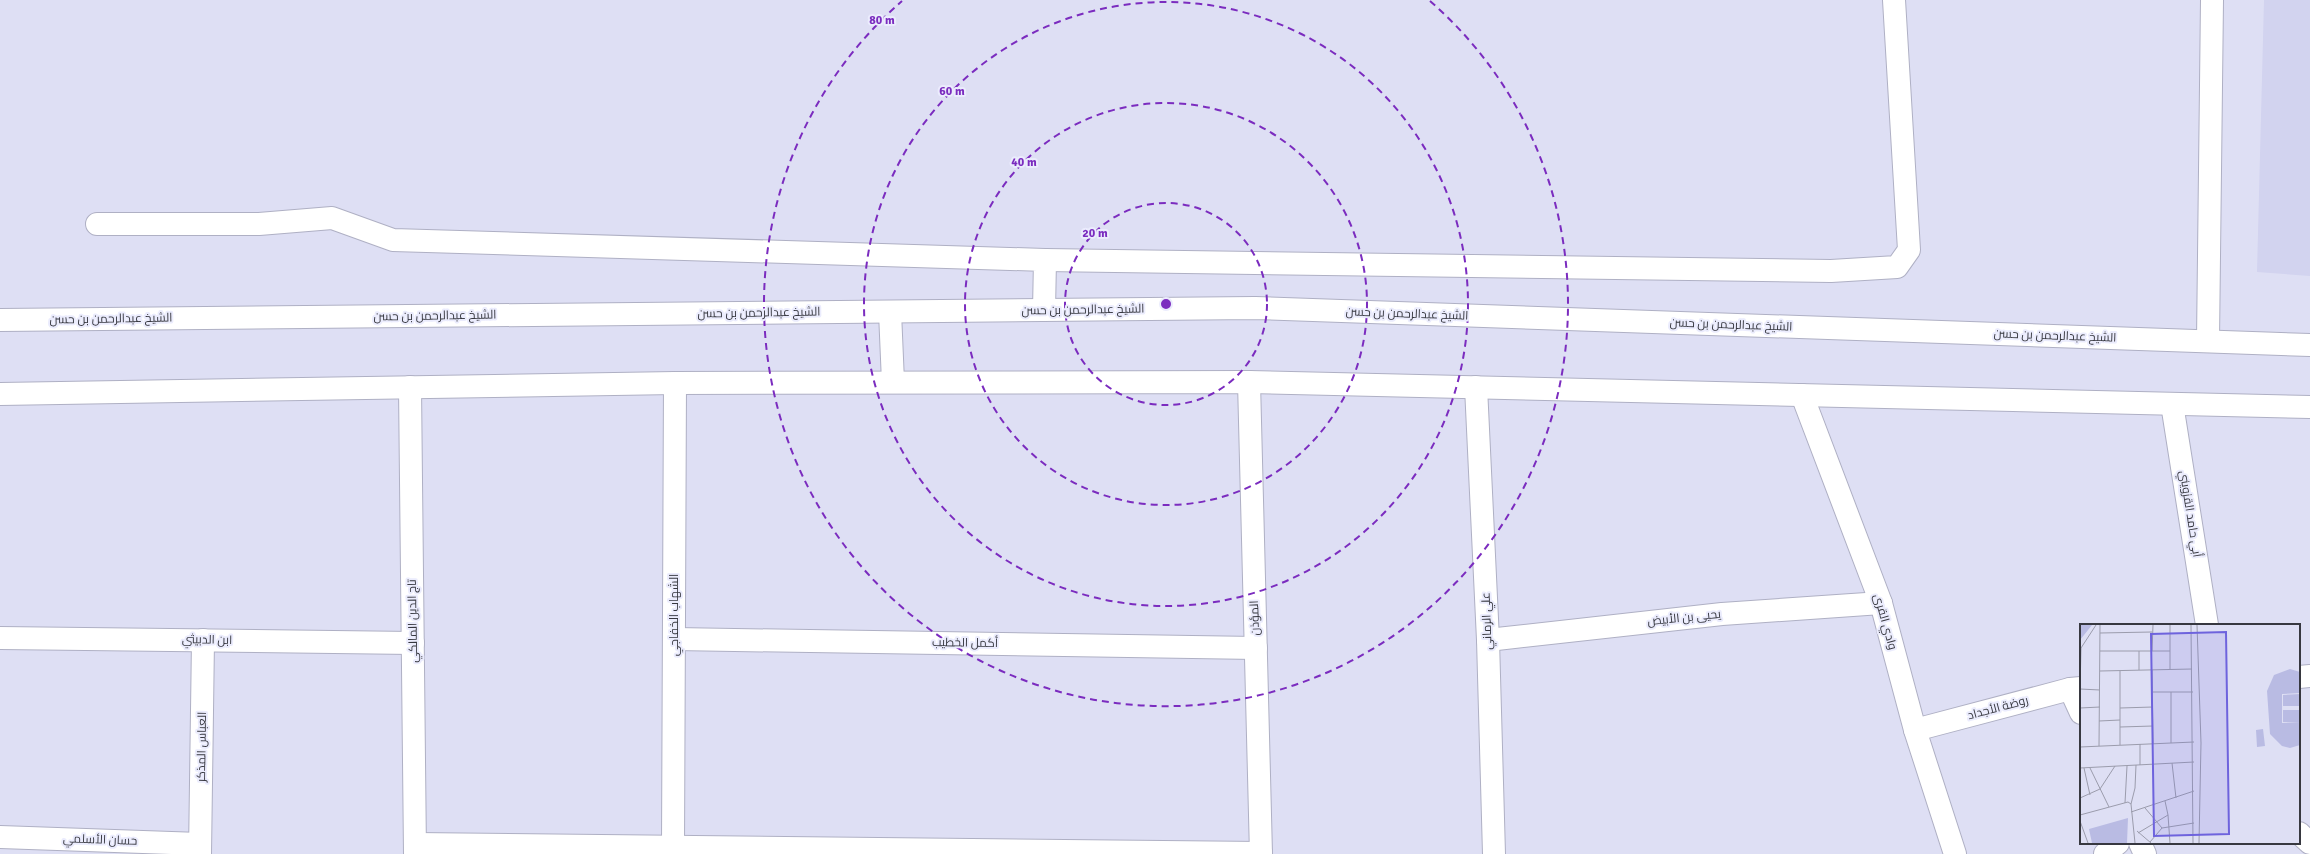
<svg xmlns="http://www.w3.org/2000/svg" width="2310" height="854" font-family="Signika,Cairo,sans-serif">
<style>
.built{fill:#d2d3ef}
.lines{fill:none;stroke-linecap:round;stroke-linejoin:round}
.minor-casing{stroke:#afb0c4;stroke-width:24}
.minor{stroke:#fff;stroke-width:22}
.ring{fill:none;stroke:#7b2cbf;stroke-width:2;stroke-dasharray:7 5}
.labels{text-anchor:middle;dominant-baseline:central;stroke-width:4;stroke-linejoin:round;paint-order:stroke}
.street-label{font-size:12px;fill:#373840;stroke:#ebecfd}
.inset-road{fill:none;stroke:#9b9cac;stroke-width:1}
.view{fill:#6e63dd;fill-opacity:0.15;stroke:#6e63dd;stroke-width:2}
.inset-edge{fill:none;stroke:#373840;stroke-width:2}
.centre{fill:#7b2cbf;stroke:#ebecfd;stroke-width:2}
.ring-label{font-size:12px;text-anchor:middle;font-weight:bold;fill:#7b2cbf;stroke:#ebecfd;stroke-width:4;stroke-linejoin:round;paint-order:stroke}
</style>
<rect width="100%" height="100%" fill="#dedff4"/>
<polygon class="built" points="2264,0 2310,0 2310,276 2257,272"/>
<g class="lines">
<defs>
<g id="minor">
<polyline points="97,224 259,224 332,218 393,240 1045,260 1044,310"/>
<polyline points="1045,260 1831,271 1897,267 1909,250 1894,0"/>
<polyline points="890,312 893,382"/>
<polyline points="0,320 1255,308 2310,345"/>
<polyline points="2208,341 2212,0"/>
<polyline points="1249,382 1261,854"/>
<polyline points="410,387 415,854"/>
<polyline points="1476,387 1488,640 1494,854"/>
<polyline points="0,394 675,383 1249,382 2310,407"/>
<polyline points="1802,395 1881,603 1915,730 1955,854"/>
<polyline points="2172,404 2207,625"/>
<polyline points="0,638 413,643"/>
<polyline points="675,639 1256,648"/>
<polyline points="1488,640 1722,614 1881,603"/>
<polyline points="2299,677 2310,676"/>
<polyline points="2070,689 2081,713"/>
<polyline points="1915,730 2070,689 2081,688"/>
<polyline points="2299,833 2310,843"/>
<polyline points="0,837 200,844"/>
<polyline points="2140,843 2145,854"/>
<polyline points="415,844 1261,853"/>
<polyline points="673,847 675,383"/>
<polyline points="200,854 203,640"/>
<polyline points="2105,854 2118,843"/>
</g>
</defs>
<use href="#minor" class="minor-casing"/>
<use href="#minor" class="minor"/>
</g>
<g class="ring">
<circle cx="1166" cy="304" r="101"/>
<circle cx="1166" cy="304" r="201"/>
<circle cx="1166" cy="304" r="302"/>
<path d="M1430 1A402 402 0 1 1 902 1"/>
</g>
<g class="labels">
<g class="street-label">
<text transform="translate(1083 310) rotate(-1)">الشيخ عبدالرحمن بن حسن</text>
<text transform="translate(759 313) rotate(-1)">الشيخ عبدالرحمن بن حسن</text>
<text transform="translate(1407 314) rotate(2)">الشيخ عبدالرحمن بن حسن</text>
<text transform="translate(435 316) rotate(-1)">الشيخ عبدالرحمن بن حسن</text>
<text transform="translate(111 319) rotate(-1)">الشيخ عبدالرحمن بن حسن</text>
<text transform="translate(1731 325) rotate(2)">الشيخ عبدالرحمن بن حسن</text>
<text transform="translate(2055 336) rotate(2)">الشيخ عبدالرحمن بن حسن</text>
<text transform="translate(2190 514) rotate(81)">أبي حامد القزويني</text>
<text transform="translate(674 615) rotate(-90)">الشهاب الخفاجي</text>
<text transform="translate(1255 618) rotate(-92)">المؤذن</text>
<text transform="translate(1684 618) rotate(-6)">يحيى بن الأبيض</text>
<text transform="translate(413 621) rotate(-91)">تاج الدين المالكي</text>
<text transform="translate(1487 621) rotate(-92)">علي الرماني</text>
<text transform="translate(1885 622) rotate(74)">وادي القرى</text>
<text transform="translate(207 640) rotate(1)">ابن الدبيثي</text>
<text transform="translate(965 643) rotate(1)">أكمل الخطيب</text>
<text transform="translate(1998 708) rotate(-15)">روضة الأجداد</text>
<text transform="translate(202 747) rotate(-89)">العباس المذكر</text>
<text transform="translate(100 840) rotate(2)">حسان الأسلمي</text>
</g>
</g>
<g transform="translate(2080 624)">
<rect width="220" height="220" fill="#dedff4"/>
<path d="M0,1H12L0,16ZM210,45L220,48V69L202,70V99L220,98V121L210,124L202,122L190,110L187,67L194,51ZM220,70V82H203V71ZM203,86H220V98H203ZM183,105L185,122L177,123L176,106ZM48,194L47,219H12L9,205Z" fill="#b9bbe3"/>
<path class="inset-road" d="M90,1V45M111,1L113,219M117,1L121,119L119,219M20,9L72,8M20,27H90M72,27L73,1M59,46V27M72,46L73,120M20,47L112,45M0,65L1,24L16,1M0,65L20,66M73,68H113M91,68V119M0,84L20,83M40,84L73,83M19,97L40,96M40,103L73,102M60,120V141M40,121V47M19,122L20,1M0,123L114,118M92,139L96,174M0,144L114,138M4,144L10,171M10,144L29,183M0,174L20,165L35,142M85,177L88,191L90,219M45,179L47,142M65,184L82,204M51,188L114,167M0,191L48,178L51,180M0,197L8,219M57,207L71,219M58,209L88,191M70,218L82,204L114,199M55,219L51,180L55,164L56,141"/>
<path class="view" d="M146,8L149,210L74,212L71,10Z"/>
<rect width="220" height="220" class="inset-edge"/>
</g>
<circle cx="1166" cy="304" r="6" class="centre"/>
<g class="ring-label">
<text x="882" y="24">80 m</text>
<text x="952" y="95">60 m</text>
<text x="1024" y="166">40 m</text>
<text x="1095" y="237">20 m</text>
</g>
</svg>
